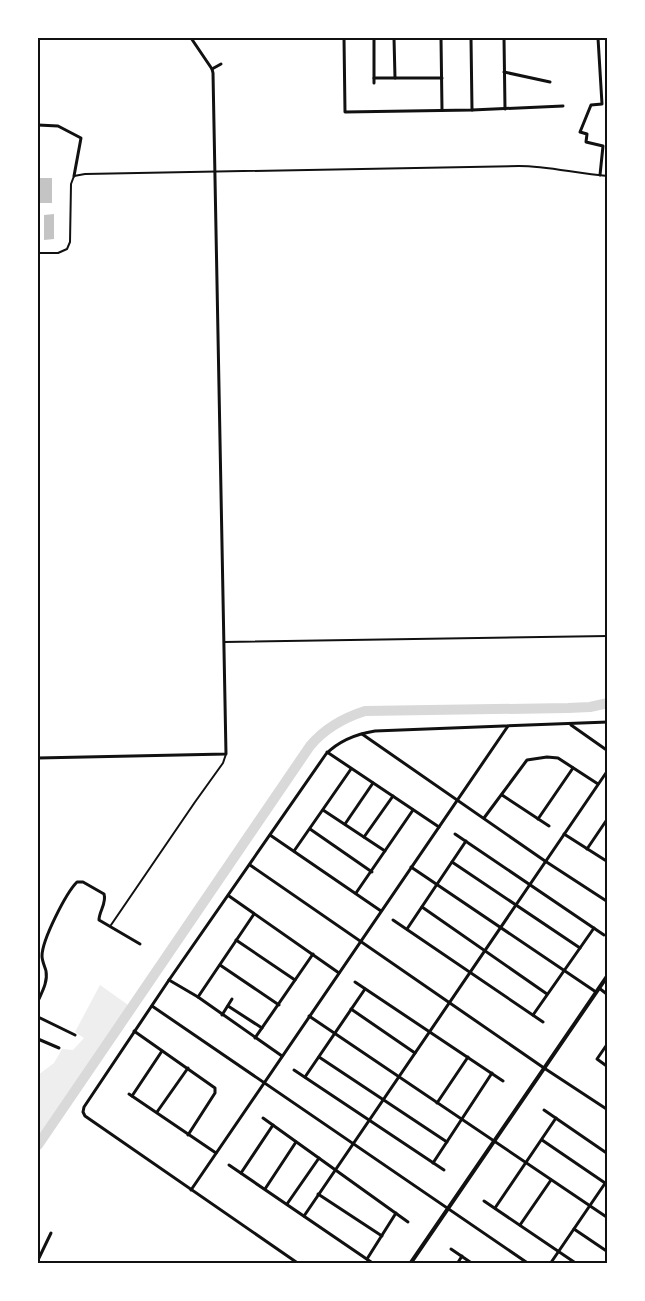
<svg xmlns="http://www.w3.org/2000/svg" width="645" height="1301" font-family="Lato,sans-serif">
<style>
.green{fill:#eee}
.lines{fill:none;stroke-linecap:round;stroke-linejoin:round}
.river{stroke:#d9d9d9;stroke-width:10}
.building{fill:#c4c4c4}
.service{stroke:#111;stroke-width:2}
.minor{stroke:#111;stroke-width:3}
.tertiary{stroke:#111;stroke-width:4}
.neatline{fill:none;stroke:#111;stroke-width:2}
</style>
<rect width="100%" height="100%" fill="#fff"/>
<polygon class="green" points="100,985 131,1007 41,1140 38,1139 38,1075 54,1063 62,1049 73,1050 84,1038 75,1032"/>
<g class="lines">
<path class="river" d="M38,1145L310,746C325,728 343,718 365,711L568,708L590,707L608,703"/>
</g>
<g class="building">
<rect x="38" y="178" width="14" height="25"/>
<polygon points="54,214 54,239 44,240 44,215"/>
</g>
<g class="lines">
<g class="service">
<path d="M38,253H58L67,249L70,242L71,184L74,176L85,174L519,166C549,166 577,174 608,176"/>
<polyline points="224,642 608,636"/>
<polyline points="111,925 195,802 223,763 226,754"/>
</g>
<g class="minor">
<polyline points="344,38 345,112 472,110 563,106"/>
<polyline points="374,38 374,83"/>
<polyline points="394,38 395,78"/>
<polyline points="441,38 442,110"/>
<polyline points="471,38 472,110"/>
<polyline points="504,38 505,109"/>
<polyline points="598,38 602,104 591,105 580,132 587,134 586,142 603,146 600,175"/>
<polyline points="212,69 221,64"/>
<polyline points="504,72 550,82"/>
<polyline points="374,78 442,78"/>
<polyline points="38,125 58,126 81,138 74,176"/>
<polyline points="571,725 608,751"/>
<polyline points="362,734 545,861 608,902"/>
<polyline points="327,752 439,827"/>
<polyline points="38,758 226,754 213,73 212,69 191,38"/>
<polyline points="502,795 549,826"/>
<polyline points="323,810 385,851"/>
<polyline points="484,818 527,760 547,757 558,758 598,784"/>
<polyline points="538,819 573,768"/>
<polyline points="345,824 373,783"/>
<polyline points="310,829 372,872"/>
<polyline points="455,834 604,935"/>
<polyline points="564,834 608,862"/>
<polyline points="270,835 381,911"/>
<polyline points="364,837 393,796"/>
<polyline points="587,849 608,818"/>
<polyline points="294,851 351,769"/>
<polyline points="452,862 580,948"/>
<polyline points="250,865 544,1068 608,1110"/>
<polyline points="411,867 596,992"/>
<polyline points="356,893 413,810"/>
<polyline points="229,896 339,973"/>
<polyline points="422,907 547,994"/>
<polyline points="393,920 543,1022"/>
<polyline points="407,929 466,841"/>
<polyline points="236,940 295,980"/>
<polyline points="220,965 279,1005"/>
<polyline points="169,980 198,997 282,1056"/>
<polyline points="355,982 503,1081"/>
<polyline points="599,988 608,995"/>
<polyline points="198,997 254,914"/>
<path d="M38,1001C42,992 48,982 46,971C45,967 42,961 42,956C42,940 66,893 77,882H83L104,894C107,903 99,911 99,920L140,944"/>
<polyline points="152,1006 529,1264"/>
<polyline points="228,1006 262,1028"/>
<polyline points="351,1009 415,1053"/>
<polyline points="222,1015 232,999"/>
<polyline points="533,1015 594,928"/>
<polyline points="309,1016 608,1218"/>
<polyline points="38,1017 75,1035"/>
<polyline points="134,1031 215,1088 215,1093 188,1135"/>
<polyline points="255,1038 313,954"/>
<polyline points="38,1039 59,1048"/>
<polyline points="608,1043 597,1059 608,1067"/>
<polyline points="319,1057 447,1142"/>
<polyline points="294,1070 444,1170"/>
<polyline points="305,1077 365,989"/>
<polyline points="129,1094 216,1153"/>
<polyline points="132,1096 162,1051"/>
<polyline points="437,1103 468,1057"/>
<polyline points="544,1110 608,1154"/>
<polyline points="157,1112 188,1068"/>
<polyline points="263,1118 408,1222"/>
<polyline points="542,1140 608,1185"/>
<polyline points="433,1163 492,1073"/>
<polyline points="229,1165 374,1264"/>
<polyline points="241,1173 273,1125"/>
<polyline points="265,1189 296,1142"/>
<polyline points="191,1190 508,726"/>
<polyline points="318,1194 382,1236"/>
<polyline points="484,1201 577,1264"/>
<polyline points="287,1204 319,1158"/>
<polyline points="495,1208 556,1118"/>
<polyline points="304,1216 608,770"/>
<polyline points="520,1225 551,1180"/>
<polyline points="574,1229 608,1252"/>
<polyline points="451,1249 473,1264"/>
<polyline points="367,1259 396,1213"/>
<polyline points="38,1260 51,1233"/>
<path d="M299,1264L85,1116L83,1112L84,1107L169,980L326,754C340,740 356,734 375,731L608,722"/>
<polyline points="457,1264 462,1256"/>
<polyline points="550,1264 608,1179"/>
</g>
<polyline class="tertiary" points="410,1264 608,975"/>
</g>
<rect width="645" height="1301" fill="none" stroke="#ffffff" stroke-width="78"/>
<rect x="39" y="39" width="567" height="1223" class="neatline"/>
</svg>
